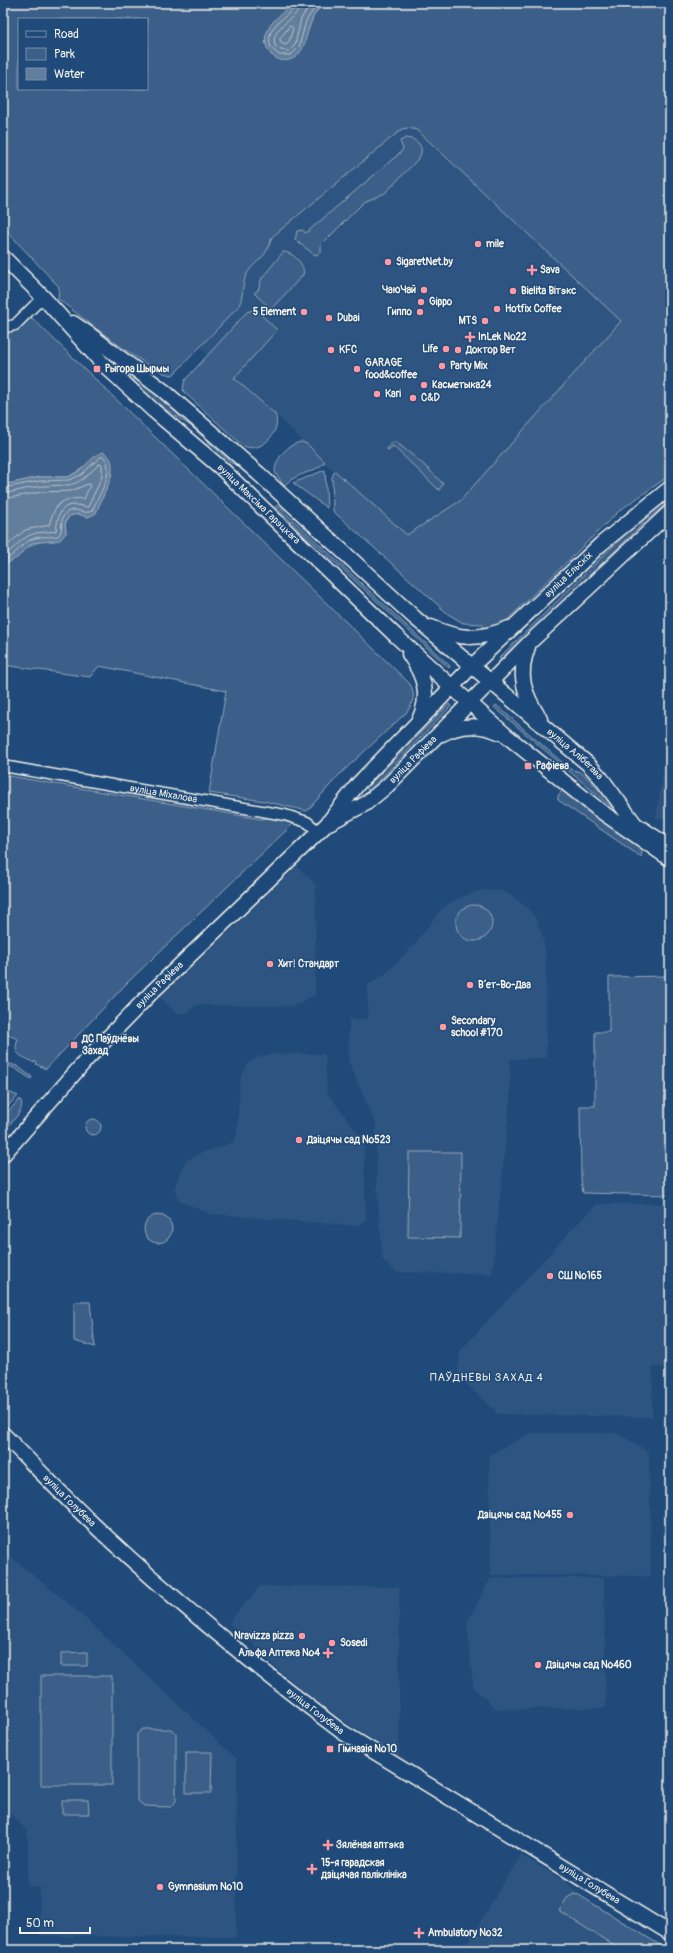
<svg xmlns="http://www.w3.org/2000/svg" width="673" height="1953" font-family="Pangolin,sans-serif">
<style>
.built{fill:#2d5581}
.green{fill:#3a5f88;stroke:#97a8b8;fill-rule:evenodd}
.water{fill:#627e9d;stroke:#9cacbb}
.lines{fill:none;stroke-linecap:round;stroke-linejoin:round}
.shore{stroke:#bac3ca;stroke-width:1}
.street-casing{stroke:#f4f1e8;stroke-width:13}
.secondary-casing{stroke:#f4f1e8;stroke-width:17}
.street{stroke:#1f4a7a;stroke-width:10}
.secondary{stroke:#1f4a7a;stroke-width:14}
.poi-dot{fill:#ff9aa2;stroke:#1f4a7a;stroke-width:1.5}
.labels{text-anchor:middle;dominant-baseline:central;stroke-width:3;stroke-linejoin:round;paint-order:stroke}
.poi-label{font-size:10px;font-weight:bold;fill:#f4f1e8;stroke:#1f4a7a;text-anchor:start}
.street-label{font-size:10px;fill:#f4f1e8;stroke:#1f4a7a}
.neighbourhood-label{font-size:11px;letter-spacing:1px;fill:#f4f1e8;stroke:#1f4a7a}
</style>
<rect width="100%" height="100%" fill="#1f4a7a"/>
<filter id="ink" filterUnits="userSpaceOnUse"><feTurbulence type="fractalNoise" baseFrequency=".025" numOctaves="2"/><feDisplacementMap in="SourceGraphic" scale="8" xChannelSelector="R" yChannelSelector="G"/><feConvolveMatrix kernelMatrix="1 2 1 2 8 2 1 2 1" color-interpolation-filters="sRGB"/></filter>
<g filter="url(#ink)">
<g class="built">
<polygon points="408,128 417,130 621,321 460,501 407,535 329,467 275,414 200,348 241,303 242,285 245,276 250,268 267,251 272,237 402,129"/>
<polygon points="668,739 670,739 670,820 656,818"/>
<polygon points="297,866 316,885 315,995 293,1006 196,1005 186,1013 176,1013 160,997"/>
<polygon points="481,890 502,891 512,896 527,907 537,920 544,942 546,962 546,1058 510,1059 510,1100 492,1274 396,1272 383,1260 382,1255 377,1185 376,1124 349,1063 349,1019 368,1019 368,985 385,974 414,945 442,908 457,899"/>
<polygon points="274,1054 325,1054 327,1092 363,1140 364,1147 366,1219 359,1226 210,1214 178,1200 174,1188 186,1161 198,1154 229,1144 235,1140 238,1125 240,1078 248,1064 259,1057"/>
<polygon points="597,1204 670,1204 670,1367 653,1367 652,1417 498,1414 458,1376 460,1351 573,1228"/>
<polygon points="531,1433 617,1433 649,1452 651,1576 491,1575 489,1455"/>
<polygon points="3,1551 72,1606 237,1759 236,1937 40,1936 40,1887 28,1886 28,1832 3,1806"/>
<polygon points="491,1578 604,1578 606,1708 496,1709 473,1687 467,1622"/>
<polygon points="260,1586 399,1587 399,1757 348,1724 308,1695 274,1666 253,1644 228,1623"/>
<polygon points="521,1855 566,1882 579,1895 668,1950 465,1950 465,1947"/>
</g>
<g class="green">
<path d="M3,3H294L282,13L265,43L272,56L308,31L314,14L325,3H670V475L619,511L504,623L484,629L482,624L463,623L448,614L333,511L332,477L335,471L407,535L460,501L621,321L417,130L408,128L402,129L272,237C270,242 269,248 266,252C260,261 250,266 246,276C241,286 244,298 238,307L177,371L173,375C155,377 77,313 58,299L59,287L3,227ZM19,19H147V89H19Z"/>
<path d="M406,138C418,139 425,147 419,158L385,193L364,202L321,245V253L315,255L295,240L297,231L302,230L306,233L401,152L403,149L400,141Z"/>
<path d="M283,252C293,252 306,265 303,275L271,309L254,293L258,290L262,278Z"/>
<path d="M253,310L257,311L277,330L234,378L275,414C283,432 259,456 242,445L184,392L183,389L185,380L247,312Z"/>
<path d="M31,317L410,684C416,695 413,703 407,712L339,775L307,811L264,801L209,793L226,691L99,666L90,677L3,665V565C28,554 23,540 55,541L66,533L65,524L69,516L78,514L88,517L96,513L112,474L111,462L83,468L68,477H40L3,485V338C10,329 21,325 31,317Z"/>
<polygon points="106,355 171,403 233,459 234,463 232,464 192,427 158,404"/>
<path d="M302,442L307,444L325,462C314,474 296,472 284,486L275,472C275,459 288,443 302,442Z"/>
<path d="M393,442H396C412,455 429,468 443,484L439,490L393,446L388,450L387,449Z"/>
<polygon points="325,470 327,508 293,483"/>
<polygon points="670,494 670,501 646,521 502,660 499,658 643,517"/>
<polygon points="277,505 450,666 449,668 275,507"/>
<polygon points="449,704 451,706 370,790 367,790 367,787"/>
<polygon points="496,705 570,769 580,772 589,779 622,816 494,707"/>
<path d="M3,775L261,819L272,817L295,822L127,983L46,1069L36,1064L37,1063L35,1061L34,1063C20,1054 12,1056 18,1039L3,1033Z"/>
<polygon points="562,790 639,845 642,852 641,857 558,800 558,796"/>
<circle cx="474" cy="923" r="18"/>
<polygon points="670,976 670,1195 583,1193 581,1179 580,1106 595,1106 595,1032 609,1032 609,977"/>
<polygon points="3,1062 17,1066 32,1077 31,1079 14,1068 3,1064"/>
<polygon points="8,1092 18,1096 3,1111 3,1094"/>
<path d="M20,1099C27,1110 10,1123 3,1131V1117Z"/>
<circle cx="93" cy="1127" r="8"/>
<polygon points="409,1152 461,1152 460,1238 408,1237"/>
<circle cx="158" cy="1229" r="14"/>
<polygon points="74,1302 90,1302 95,1347 74,1341"/>
<polygon points="87,1652 87,1666 61,1666 61,1653"/>
<rect x="41" y="1676" width="71" height="109"/>
<polygon points="143,1729 171,1729 176,1734 176,1801 171,1807 144,1806 137,1800 137,1734"/>
<polygon points="186,1752 212,1752 211,1793 186,1793"/>
<polygon points="62,1800 88,1800 89,1814 62,1814"/>
<polygon points="574,1894 579,1895 668,1950 621,1950 559,1911 567,1898"/>
</g>
<g class="water">
<path d="M294,3H325C303,19 311,48 294,58C279,67 262,51 266,35C269,22 284,11 294,3Z"/>
<path d="M103,452C125,463 101,497 96,513L88,517L78,514L69,516L65,523L66,533L60,540L32,543L17,558L3,565V485L40,477H68L78,472L96,455Z"/>
</g>
<g class="lines">
<g class="shore">
<path d="M296,3C294,17 262,23 271,48L279,55H291L299,47L306,21L318,3"/>
<path d="M301,3C300,20 269,25 275,46L281,50L289,51L295,45L301,19L311,3"/>
<polygon points="290,26 293,28 289,42 286,45 281,43 280,39"/>
<path d="M3,488L40,481L69,480L81,475L100,457H104C116,471 98,496 92,511C84,516 75,505 66,513C58,520 65,530 58,536C49,538 39,535 30,540C20,545 15,556 3,561"/>
<path d="M3,493C14,493 25,488 36,487C72,482 71,493 99,464L102,465V477L88,507C84,507 80,505 76,505C58,504 58,519 56,531C46,533 37,531 28,536C18,541 13,551 3,556"/>
<path d="M3,499L41,492L71,491L88,484L90,485L84,499C61,497 55,504 49,525L25,530L3,549"/>
</g>
<defs>
<g id="street">
<polyline points="3,324 6,327 15,325 43,297"/>
<path id="s1" d="M3,766L285,815L307,822L319,832"/>
</g>
<g id="secondary">
<path id="s2" d="M3,257L43,297L102,363L154,411L220,467L396,636L452,687L508,737L599,810L670,859"/>
<path id="s3" d="M73,323L89,334L164,391L259,474L415,618L588,764L601,778L635,824L670,847"/>
<path d="M431,627C460,640 480,640 509,628"/>
<path d="M528,647C517,676 524,694 540,719"/>
<path d="M409,654C424,676 431,695 419,720"/>
<path d="M442,734C462,724 480,724 501,733"/>
<path id="s4" d="M331,822L365,804L387,786L529,643L670,512"/>
<path id="s5" d="M3,1155L88,1058L153,991L327,824L358,784L472,666L601,544L670,488"/>
<path id="s6" d="M3,1434C33,1464 62,1495 93,1524C171,1598 256,1667 342,1732L670,1933"/>
</g>
</defs>
<use href="#street" class="street-casing"/>
<use href="#secondary" class="secondary-casing"/>
<use href="#street" class="street"/>
<use href="#secondary" class="secondary"/>
</g>
</g>
<g class="poi-dot">
<circle cx="478" cy="244" r="4"/>
<circle cx="388" cy="262" r="4"/>
<path d="M530 264h4v4h4v4h-4v4h-4v-4h-4v-4h4z"/>
<circle cx="424" cy="290" r="4"/>
<circle cx="513" cy="291" r="4"/>
<circle cx="421" cy="302" r="4"/>
<circle cx="497" cy="309" r="4"/>
<circle cx="304" cy="312" r="4"/>
<circle cx="420" cy="312" r="4"/>
<circle cx="329" cy="318" r="4"/>
<circle cx="485" cy="321" r="4"/>
<path d="M468 331h4v4h4v4h-4v4h-4v-4h-4v-4h4z"/>
<circle cx="446" cy="349" r="4"/>
<circle cx="331" cy="350" r="4"/>
<circle cx="458" cy="350" r="4"/>
<circle cx="442" cy="366" r="4"/>
<rect x="93" y="365" width="8" height="8" rx="2"/>
<circle cx="357" cy="369" r="4"/>
<circle cx="424" cy="385" r="4"/>
<circle cx="377" cy="394" r="4"/>
<circle cx="413" cy="398" r="4"/>
<rect x="524" y="762" width="8" height="8" rx="2"/>
<circle cx="270" cy="964" r="4"/>
<circle cx="470" cy="985" r="4"/>
<circle cx="443" cy="1027" r="4"/>
<rect x="70" y="1041" width="8" height="8" rx="2"/>
<circle cx="299" cy="1140" r="4"/>
<circle cx="550" cy="1276" r="4"/>
<circle cx="570" cy="1515" r="4"/>
<circle cx="302" cy="1636" r="4"/>
<circle cx="332" cy="1643" r="4"/>
<path d="M326 1647h4v4h4v4h-4v4h-4v-4h-4v-4h4z"/>
<circle cx="538" cy="1665" r="4"/>
<rect x="326" y="1745" width="8" height="8" rx="2"/>
<path d="M326 1839h4v4h4v4h-4v4h-4v-4h-4v-4h4z"/>
<path d="M310 1863h4v4h4v4h-4v4h-4v-4h-4v-4h4z"/>
<circle cx="160" cy="1887" r="4"/>
<path d="M417 1927h4v4h4v4h-4v4h-4v-4h-4v-4h4z"/>
</g>
<g class="labels">
<g class="poi-label">
<text x="486" y="244">mile</text>
<text x="396" y="262">SigaretNet.by</text>
<text x="540" y="270">Sava</text>
<text x="416" y="290" text-anchor="end">ЧаюЧай</text>
<text x="521" y="291">Bielita Вітэкс</text>
<text x="429" y="302">Gippo</text>
<text x="505" y="309">Hotfix Coffee</text>
<text x="296" y="312" text-anchor="end">5 Element</text>
<text x="412" y="312" text-anchor="end">Гиппо</text>
<text x="337" y="318">Dubai</text>
<text x="477" y="321" text-anchor="end">MTS</text>
<text x="478" y="337">InLek №22</text>
<text x="438" y="349" text-anchor="end">Life</text>
<text x="339" y="350">KFC</text>
<text x="466" y="350">Доктор Вет</text>
<text x="365" y="363">GARAGE<tspan x="365" dy="12">food&amp;coffee</tspan></text>
<text x="450" y="366">Party Mix</text>
<text x="105" y="369">Рыгора Шырмы</text>
<text x="432" y="385">Касметыка24</text>
<text x="385" y="394">Kari</text>
<text x="421" y="398">C&amp;D</text>
<text x="536" y="766">Рафіева</text>
<text x="278" y="964">Хит! Стандарт</text>
<text x="478" y="985">Вʼет-Во-Даа</text>
<text x="451" y="1021">Secondary<tspan x="451" dy="12">school #170</tspan></text>
<text x="82" y="1039">ДС Паўднёвы<tspan x="82" dy="12">Захад</tspan></text>
<text x="307" y="1140">Дзіцячы сад №523</text>
<text x="558" y="1276">СШ №165</text>
<text x="562" y="1515" text-anchor="end">Дзіцячы сад №455</text>
<text x="294" y="1636" text-anchor="end">Nravizza pizza</text>
<text x="340" y="1643">Sosedi</text>
<text x="320" y="1653" text-anchor="end">Альфа Аптека №4</text>
<text x="546" y="1665">Дзіцячы сад №460</text>
<text x="338" y="1749">Гімназія №10</text>
<text x="336" y="1845">Зялёная аптэка</text>
<text x="321" y="1863">15-я гарадская<tspan x="321" dy="12">дзіцячая паліклініка</tspan></text>
<text x="168" y="1887">Gymnasium №10</text>
<text x="428" y="1933">Ambulatory №32</text>
</g>
<g class="street-label">
<text stroke="none"><textPath href="#s2" startOffset="356">вуліца Максіма Гарэцкага</textPath></text>
<text stroke="none"><textPath href="#s5" startOffset="811">вуліца Ельскіх</textPath></text>
<text stroke="none"><textPath href="#s3" startOffset="662">вуліца Алібегава</textPath></text>
<text stroke="none"><textPath href="#s4" startOffset="104">вуліца Рафіева</textPath></text>
<text stroke="none"><textPath href="#s1" startOffset="163">вуліца Міхалова</textPath></text>
<text stroke="none"><textPath href="#s5" startOffset="231">вуліца Рафіева</textPath></text>
<text stroke="none"><textPath href="#s6" startOffset="94">вуліца Голубева</textPath></text>
<text stroke="none"><textPath href="#s6" startOffset="418">вуліца Голубева</textPath></text>
<text stroke="none"><textPath href="#s6" startOffset="742">вуліца Голубева</textPath></text>
</g>
<g class="neighbourhood-label">
<text x="487" y="1377">ПАЎДНЁВЫ ЗАХАД 4</text>
</g>
</g>
<rect width="673" height="1953" fill="none" stroke="#1f4a7a" stroke-width="16"/>
<rect x="8" y="8" width="657" height="1937" fill="none" stroke="#f4f1e8" stroke-width="1.5" filter="url(#ink)"/>
<rect x="18" y="18" width="130" height="72" fill="#1f4a7a" stroke="#748da6"/>
<rect x="26" y="31" width="20" height="6" fill="#1f4a7a" stroke="#748da6"/>
<text x="54" y="38" font-size="12" fill="#f4f1e8">Road</text>
<rect x="26" y="48" width="20" height="12" fill="#3a5f88" stroke="#748da6"/>
<text x="54" y="58" font-size="12" fill="#f4f1e8">Park</text>
<rect x="26" y="68" width="20" height="12" fill="#627e9d" stroke="#748da6"/>
<text x="54" y="78" font-size="12" fill="#f4f1e8">Water</text>
<path d="M20 1927v6h70v-6" fill="none" stroke="#f4f1e8" stroke-width="2"/>
<text x="26" y="1927" font-size="12" fill="#f4f1e8" stroke="#1f4a7a" stroke-width="3" paint-order="stroke">50 m</text>
</svg>
